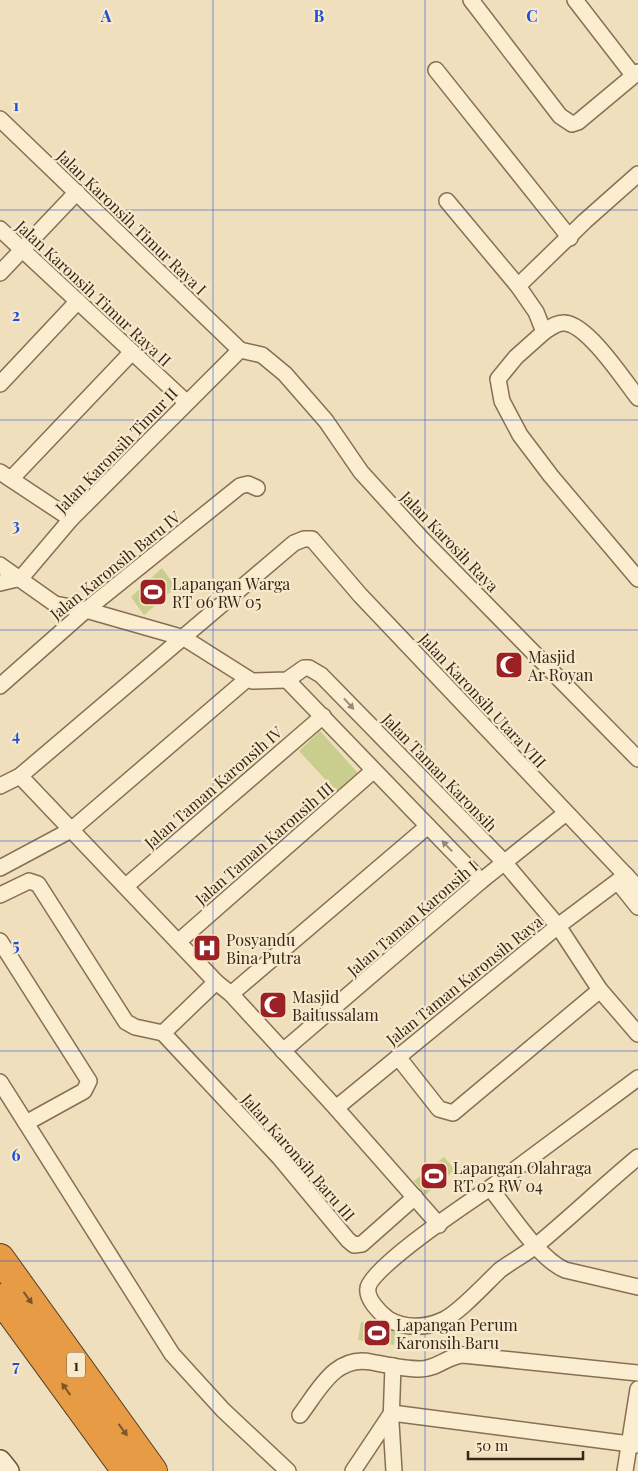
<svg xmlns="http://www.w3.org/2000/svg" width="638" height="1471" font-family="'Playfair Display',serif">
<style>
.green{fill:#c9ce8f}
.lines{fill:none;stroke-linecap:round;stroke-linejoin:round}
.street-casing{stroke:#886f54;stroke-width:18}
.secondary-casing{stroke:#6a5038;stroke-width:24}
.highway-casing{stroke:#553d29;stroke-width:30}
.street{stroke:#fbedcf;stroke-width:15}
.secondary{stroke:#fbedcf;stroke-width:21}
.highway{stroke:#e79b45;stroke-width:28}
.oneway{fill:#988a74}
.oneway2{fill:#7d552b}
.grid{fill:none;stroke:#1d4ed8;stroke-width:1;stroke-opacity:0.55}
.labels{text-anchor:middle;dominant-baseline:central;stroke-width:4.5;stroke-linejoin:round;paint-order:stroke}
.shield{fill:#f7e9cb;stroke:#70614f;stroke-width:1}
.shield-label{font-size:15px;font-weight:bold;fill:#36271a}
.street-label{font-size:16px;fill:#36271a;stroke:#f7e9cb}
.poi-label{font-size:16px;fill:#36271a;stroke:#f7e9cb;text-anchor:start}
.grid-label{font-size:16px;text-anchor:middle;font-weight:bold;fill:#1d4ed8;stroke:#f7e9cb;stroke-width:4.5;stroke-linejoin:round;paint-order:stroke}
</style>
<rect width="100%" height="100%" fill="#f0dfbc"/>
<g class="green">
<polygon points="162,568 176,587 144,615 131,597"/>
<polygon points="320,731 359,774 338,793 299,751"/>
<polygon points="444,1157 455,1170 425,1195 414,1181"/>
<polygon points="361,1322 396,1327 394,1345 358,1340"/>
</g>
<g class="lines">
<defs>
<g id="street">
<polyline points="471,0 560,116 572,124 578,122 638,72"/>
<polyline points="575,0 633,75"/>
<polyline points="436,70 570,238"/>
<polyline points="0,119 240,350"/>
<polyline points="638,174 585,221 518,286 536,312 544,332 516,357 498,379 502,401 520,435 551,476 638,579"/>
<polyline points="447,201 518,286"/>
<polyline points="0,229 186,402"/>
<polyline points="0,273 77,192"/>
<path d="M544,332C550,328 557,322 565,323C588,325 624,380 638,398"/>
<polyline points="240,350 262,355 285,374 326,421 361,472 422,539 638,759"/>
<polyline points="0,384 78,301"/>
<polyline points="0,472 71,519"/>
<polyline points="11,479 132,352"/>
<polyline points="0,565 55,604 86,610 184,638 252,681 287,680 304,668 309,668 321,675 504,862 558,926 600,990 638,1034"/>
<polyline points="0,583 21,578 71,519 240,350"/>
<polyline points="287,680 481,881"/>
<polyline points="0,686 86,610 240,486 248,484 257,488"/>
<polyline points="20,776 216,982 231,994 336,1108 439,1225"/>
<polyline points="0,786 20,776 294,543 304,539 312,539 360,595 638,888"/>
<polyline points="0,868 71,830 247,679"/>
<polyline points="618,882 638,907"/>
<polyline points="126,886 323,716"/>
<polyline points="0,895 29,881 38,884 126,1022 135,1027 163,1033"/>
<polyline points="0,941 89,1081 84,1091 26,1123"/>
<polyline points="178,942 373,771"/>
<polyline points="216,982 163,1033 279,1157 348,1240 354,1245 362,1244 415,1197"/>
<polyline points="231,994 428,826"/>
<polyline points="283,1051 481,881 566,813"/>
<polyline points="398,1057 439,1109 453,1113 600,990"/>
<polyline points="0,1082 172,1354 223,1410 288,1471"/>
<polyline points="336,1108 558,926 626,875"/>
<path d="M638,1157C604,1185 572,1216 538,1244C526,1254 512,1261 500,1270C486,1283 459,1313 443,1320C426,1328 405,1329 388,1319C380,1313 366,1299 368,1288C370,1268 469,1202 490,1188C509,1211 538,1258 565,1270L638,1287"/>
<polyline points="490,1188 638,1078"/>
<polyline points="393,1366 391,1423 394,1471"/>
<polyline points="392,1413 638,1445"/>
<path d="M300,1415C319,1390 335,1355 371,1362C387,1365 404,1369 420,1369C437,1369 447,1356 463,1355L638,1373"/>
<polyline points="353,1471 391,1414"/>
<polyline points="625,1471 638,1389"/>
</g>
<polyline id="secondary" points="0,1461 8,1471"/>
<g id="highway">
<polyline points="0,1258 153,1471"/>
<polyline points="0,1298 126,1471"/>
</g>
</defs>
<use href="#street" class="street-casing"/>
<use href="#secondary" class="secondary-casing"/>
<use href="#highway" class="highway-casing"/>
<use href="#street" class="street"/>
<use href="#secondary" class="secondary"/>
<use href="#highway" class="highway"/>
</g>
<defs><path id="oneway-solid" d="M-6-.8H1V-3.2L6.5 0L1 3.2V.8H-6Z" transform="scale(1.25)"/></defs>
<g class="oneway">
<use href="#oneway-solid" transform="translate(349 704) rotate(48)"/>
<use href="#oneway-solid" transform="translate(447 846) rotate(-134)"/>
</g>
<g class="oneway2">
<use href="#oneway-solid" transform="translate(28 1298) rotate(54)"/>
<use href="#oneway-solid" transform="translate(66 1389) rotate(-126)"/>
<use href="#oneway-solid" transform="translate(123 1430) rotate(54)"/>
</g>
<path class="grid" d="M213,0V1471M425,0V1471M0,210H638M0,420H638M0,630H638M0,841H638M0,1051H638M0,1261H638"/>
<defs>
<symbol id="stadium-square" viewBox="-11 -11 22 22"><rect x="-9" y="-9" width="18" height="18" rx="4" fill="#9b2125" stroke="#f7e9cb"/><path d="M0-5a6.5 5 0 1 0 0 10a6.5 5 0 1 0 0-10ZM-3.5-1.8h7v3.6h-7Z" fill="#fff"/></symbol>
<symbol id="mosque-square" viewBox="-11 -11 22 22"><rect x="-9" y="-9" width="18" height="18" rx="4" fill="#9b2125" stroke="#f7e9cb"/><path d="M3.5-4.9A6 6 0 1 0 3.5 4.9A5 5 0 1 1 3.5-4.9Z" fill="#fff"/></symbol>
<symbol id="hospital-square" viewBox="-11 -11 22 22"><rect x="-9" y="-9" width="18" height="18" rx="4" fill="#9b2125" stroke="#f7e9cb"/><path d="M-5-5h3v3.5h4V-5h3V5h-3V1.5h-4V5h-3Z" fill="#fff"/></symbol>
</defs>
<g fill-rule="evenodd">
<use href="#stadium-square" x="137" y="576" width="32" height="32"/>
<use href="#mosque-square" x="493" y="649" width="32" height="32"/>
<use href="#hospital-square" x="191" y="932" width="32" height="32"/>
<use href="#mosque-square" x="257" y="989" width="32" height="32"/>
<use href="#stadium-square" x="418" y="1160" width="32" height="32"/>
<use href="#stadium-square" x="361" y="1317" width="32" height="32"/>
</g>
<g class="labels">
<rect class="shield" x="67" y="1352.5" width="18" height="25" rx="4"/>
<g class="shield-label">
<text x="76" y="1365">1</text>
</g>
<g class="street-label">
<text transform="translate(132 222) rotate(44)">Jalan Karonsih Timur Raya I</text>
<text transform="translate(94 293) rotate(43)">Jalan Karonsih Timur Raya II</text>
<text transform="translate(116 450) rotate(-46)">Jalan Karonsih Timur II</text>
<text transform="translate(450 541) rotate(46)">Jalan Karosih Raya</text>
<text transform="translate(115 565) rotate(-39)">Jalan Karonsih Baru IV</text>
<text transform="translate(483 700) rotate(47)">Jalan Karonsih Utara VIII</text>
<text transform="translate(440 772) rotate(46)">Jalan Taman Karonsih</text>
<text transform="translate(213 787) rotate(-41)">Jalan Taman Karonsih IV</text>
<text transform="translate(264 843) rotate(-41)">Jalan Taman Karonsih III</text>
<text transform="translate(412 918) rotate(-41)">Jalan Taman Karonsih I</text>
<text transform="translate(464 980) rotate(-39)">Jalan Taman Karonsih Raya</text>
<text transform="translate(299 1157) rotate(49)">Jalan Karonsih Baru III</text>
</g>
<g class="poi-label">
<text x="172" y="583">Lapangan Warga<tspan x="172" dy="18">RT 06 RW 05</tspan></text>
<text x="528" y="656">Masjid<tspan x="528" dy="18">Ar Royan</tspan></text>
<text x="226" y="939">Posyandu<tspan x="226" dy="18">Bina Putra</tspan></text>
<text x="292" y="996">Masjid<tspan x="292" dy="18">Baitussalam</tspan></text>
<text x="453" y="1167">Lapangan Olahraga<tspan x="453" dy="18">RT 02 RW 04</tspan></text>
<text x="396" y="1324">Lapangan Perum<tspan x="396" dy="18">Karonsih Baru</tspan></text>
</g>
</g>
<g class="grid-label">
<text x="106" y="22">A</text>
<text x="319" y="22">B</text>
<text x="532" y="22">C</text>
<text x="16" y="111">1</text>
<text x="16" y="321">2</text>
<text x="16" y="531">3</text>
<text x="16" y="741">4</text>
<text x="16" y="951">5</text>
<text x="16" y="1161">6</text>
<text x="16" y="1372">7</text>
</g>
<path d="M468 1451v8h115v-8" fill="none" stroke="#36271a" stroke-width="2.5"/>
<text x="476" y="1451" font-size="15" fill="#36271a" stroke="#f7e9cb" stroke-width="4" paint-order="stroke">50 m</text>
</svg>
